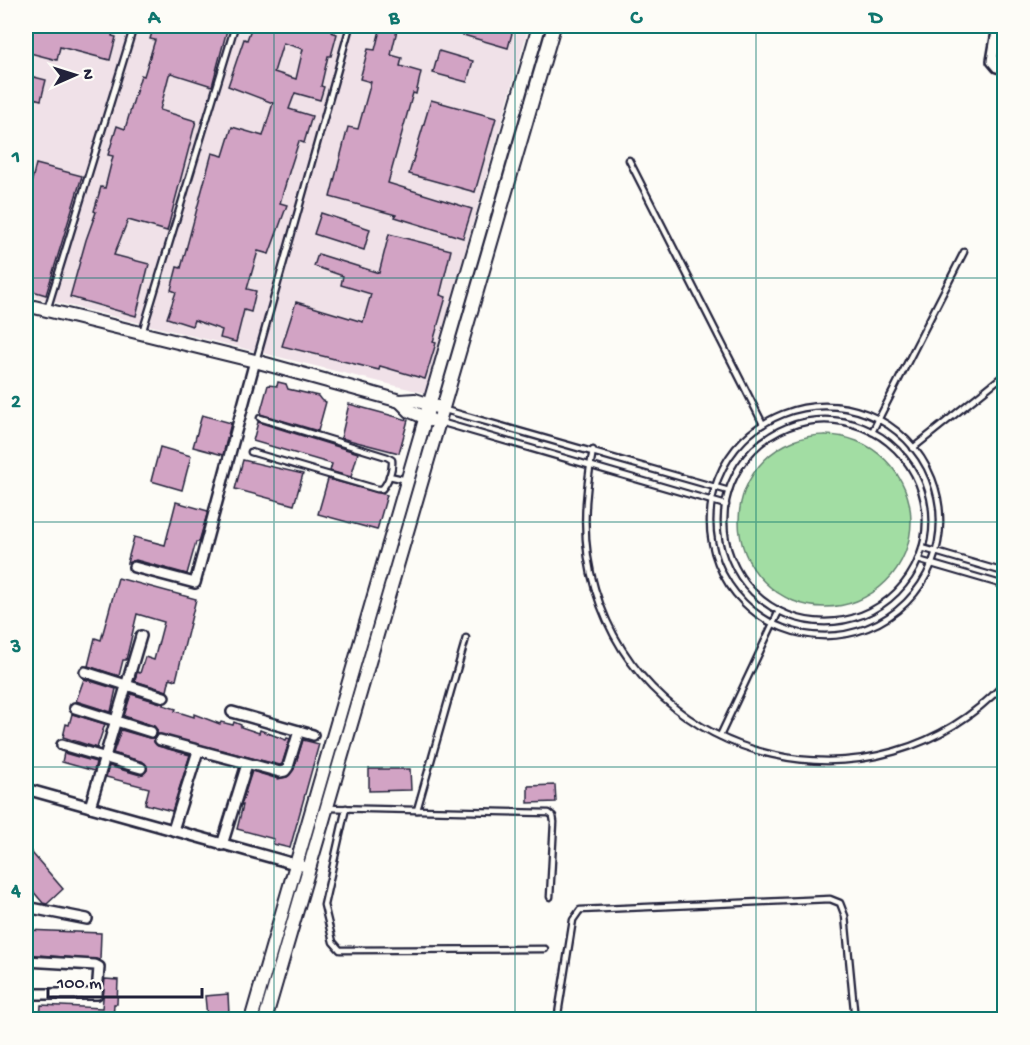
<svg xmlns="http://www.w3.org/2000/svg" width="1030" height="1045" font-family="'Gochi Hand',sans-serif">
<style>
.built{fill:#f0e1e8}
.green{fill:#a2dda3;stroke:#62806f;stroke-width:1.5}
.building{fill:#d2a3c4;stroke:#22223b;stroke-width:1.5;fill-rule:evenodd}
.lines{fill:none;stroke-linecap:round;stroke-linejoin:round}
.service-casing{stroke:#22223b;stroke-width:9}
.minor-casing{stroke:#22223b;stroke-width:14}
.tertiary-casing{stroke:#22223b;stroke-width:16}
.service{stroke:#fdfcf7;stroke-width:4.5}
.minor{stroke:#fdfcf7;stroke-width:9}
.tertiary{stroke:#fdfcf7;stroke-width:12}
.grid{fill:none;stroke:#0f766e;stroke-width:1.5;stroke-opacity:0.55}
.neatline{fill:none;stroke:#0f766e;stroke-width:2}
.grid-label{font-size:20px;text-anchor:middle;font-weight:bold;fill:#0f766e}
</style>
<rect width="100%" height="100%" fill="#fdfcf7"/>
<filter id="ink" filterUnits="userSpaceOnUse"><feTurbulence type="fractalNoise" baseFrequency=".0167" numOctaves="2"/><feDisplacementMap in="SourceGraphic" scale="12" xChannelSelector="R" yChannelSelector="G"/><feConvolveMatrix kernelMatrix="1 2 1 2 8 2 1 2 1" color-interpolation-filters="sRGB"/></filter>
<g filter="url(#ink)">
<polygon class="built" points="26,26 529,26 425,393 26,295"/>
<circle class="green" cx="825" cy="521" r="86"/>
<g class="building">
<polygon points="26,26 114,26 112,36 116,37 110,60 60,47 57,60 26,52"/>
<polygon points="154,26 228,26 212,86 171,73 169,75 160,110 196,121 167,231 128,220 114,255 149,264 136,316 70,297 86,240 96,212 94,211 101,187 105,188 113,156 108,155 117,126 125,129 141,75 144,76 155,40 150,39"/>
<path d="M252,26H333L331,32L337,34L331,56H328L321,86L324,87L320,100L295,93L289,109L312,116L304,143L299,141L290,169L280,203L287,205L269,254L258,251L247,289L256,291L251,312L244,310L236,342L220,338L222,330L194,320L192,326L167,318L176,292L171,290L177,267L181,268L212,153L223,156L232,127L263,136L273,103L228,86L244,39L247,40ZM283,43L303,49L296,79L274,72Z"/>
<polygon points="381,26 398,26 391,55 402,58 400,66 421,72 416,94 413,93 388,183 472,209 463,238 395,217 396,215 330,197 348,127 358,129 371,82 360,79 368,49 375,50"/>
<polygon points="439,26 514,26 508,48 439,28"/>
<polygon points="439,51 473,61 467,82 433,73"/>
<polygon points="26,75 46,80 41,100 26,96"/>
<polygon points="431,100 496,118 475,192 409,174"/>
<polygon points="36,164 82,176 46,295 26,289 26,204"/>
<polygon points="321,213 370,229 364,250 314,234"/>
<polygon points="389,234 451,250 440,295 446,297 433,342 436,343 425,379 380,366 379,370 282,346 296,302 363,322 371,294 341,285 343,276 314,266 318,254 379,273"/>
<polygon points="278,382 286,384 288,389 318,396 321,400 326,402 318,431 260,414 268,385 277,386"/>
<polygon points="349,404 408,420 399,453 341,438"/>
<polygon points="202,415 231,423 223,455 193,447"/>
<polygon points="258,422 358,453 351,477 330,471 332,464 253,441"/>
<polygon points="160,447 191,456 182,490 151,481"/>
<polygon points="243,460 303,474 294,505 235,489"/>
<polygon points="328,479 387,495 377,530 318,514"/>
<polygon points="176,502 208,511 199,542 196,542 187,574 136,560 127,563 134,537 165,545"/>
<polygon points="118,578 196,599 176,680 170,678 167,691 135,681 137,672 140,673 145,657 154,660 164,622 137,614 126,660 123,660 119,676 88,666 95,638 101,640"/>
<polygon points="84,679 116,689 111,712 76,701"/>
<polygon points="131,694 164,704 163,705 176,709 175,711 194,717 194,714 220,724 221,722 233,725 234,722 241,725 241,727 259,733 260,730 286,740 287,738 290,739 282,764 280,765 157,734 157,730 154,726 124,716"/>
<polygon points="72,714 105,724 97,748 63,737 66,724 69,725"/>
<polygon points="121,730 149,738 154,738 154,742 158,746 190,755 172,811 145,804 149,788 106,777 109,766 140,775 147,770 147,766 143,762 113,753"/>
<polygon points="303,740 319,744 290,848 273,844 274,839 237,829 243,805 241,805 252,771 278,779 287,777 294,769"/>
<polygon points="64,753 96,762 94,771 62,762"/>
<polygon points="369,769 410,769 411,790 369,791"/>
<polygon points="555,785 556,802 528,803 528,786"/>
<polygon points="26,846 63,889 47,904 43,903 26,883"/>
<polygon points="26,930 101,933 100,960 26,954"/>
<polygon points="105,979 118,980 117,1004 114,1004 113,1020 40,1020 41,1005 102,1008"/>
<polygon points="228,994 229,1015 207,1017 205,996"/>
</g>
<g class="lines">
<defs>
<g id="service">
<polyline points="629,160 763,424"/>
<polyline points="47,310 134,26"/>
<polyline points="26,322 30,306"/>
<polyline points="142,333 235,26"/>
<polyline points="256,361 350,26"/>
<circle cx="825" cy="521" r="115"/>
<polyline points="445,410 729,491"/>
<circle cx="825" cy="521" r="101"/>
<polyline points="440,422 726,505"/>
<polyline points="872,432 964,252"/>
<polyline points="913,448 1004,375"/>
<path d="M593,450C584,498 581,543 595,589C649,769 878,819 1004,684"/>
<path d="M251,452L377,489H382C388,483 393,469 392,460L387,457L260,418"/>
<polyline points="389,476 407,480"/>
<polyline points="922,548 1004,572"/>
<polyline points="918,560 1004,585"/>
<polyline points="720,736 779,611"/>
<polyline points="327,808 549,813 553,816 554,822 550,897"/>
<polyline points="346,808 324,905 333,942 340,950 545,949"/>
<polyline points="417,810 466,638"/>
<polyline points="557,1020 573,920 580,910 830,899 840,903 845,916 855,1020"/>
</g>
<g id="minor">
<polyline points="998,26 992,61 997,67 1004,69"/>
<polyline points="134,567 195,583 255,361"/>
<polyline points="85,672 164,697"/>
<polyline points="75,708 151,732"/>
<polyline points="232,712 313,735"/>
<polyline points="160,740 280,772 285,771 288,767 299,731"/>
<polyline points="62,745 141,768"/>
<polyline points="26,789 302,866"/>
<polyline points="90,807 141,636"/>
<polyline points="173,830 198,751"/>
<polyline points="222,845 247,764"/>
<polyline points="26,907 87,919"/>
<polyline points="26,961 95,965 99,967 97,994 26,994"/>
<polyline points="26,990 28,962"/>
</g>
<g id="tertiary">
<polyline points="26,305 255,361 400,401 415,400 437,407"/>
<polyline points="400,401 410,411 431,420"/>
<polyline points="251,1020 539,26"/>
<polyline points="265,1020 554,26"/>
</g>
</defs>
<use href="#service" class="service-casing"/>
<use href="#minor" class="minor-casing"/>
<use href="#tertiary" class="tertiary-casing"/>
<use href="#service" class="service"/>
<use href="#minor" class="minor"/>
<use href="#tertiary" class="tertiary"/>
</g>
</g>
<path class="grid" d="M274,26V1020M515,26V1020M756,26V1020M26,278H1004M26,522H1004M26,767H1004"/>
<rect width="1030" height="1045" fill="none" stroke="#fdfcf7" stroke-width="66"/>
<g transform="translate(75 75) rotate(87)" stroke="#fdfcf7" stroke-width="4.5" paint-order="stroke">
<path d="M0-4.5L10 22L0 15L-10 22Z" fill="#22223b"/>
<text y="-9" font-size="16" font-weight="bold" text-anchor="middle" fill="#22223b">N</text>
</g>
<path d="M48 988v9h154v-9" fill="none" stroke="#22223b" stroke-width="3"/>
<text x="57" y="988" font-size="18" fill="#22223b" stroke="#fdfcf7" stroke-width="4.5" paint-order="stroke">100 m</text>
<rect x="33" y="33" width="964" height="979" class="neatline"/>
<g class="grid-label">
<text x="154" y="23">A</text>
<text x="394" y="23">B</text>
<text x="636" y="23">C</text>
<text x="876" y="23">D</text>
<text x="16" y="162">1</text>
<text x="16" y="407">2</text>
<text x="16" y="652">3</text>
<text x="16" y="896">4</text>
</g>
</svg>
